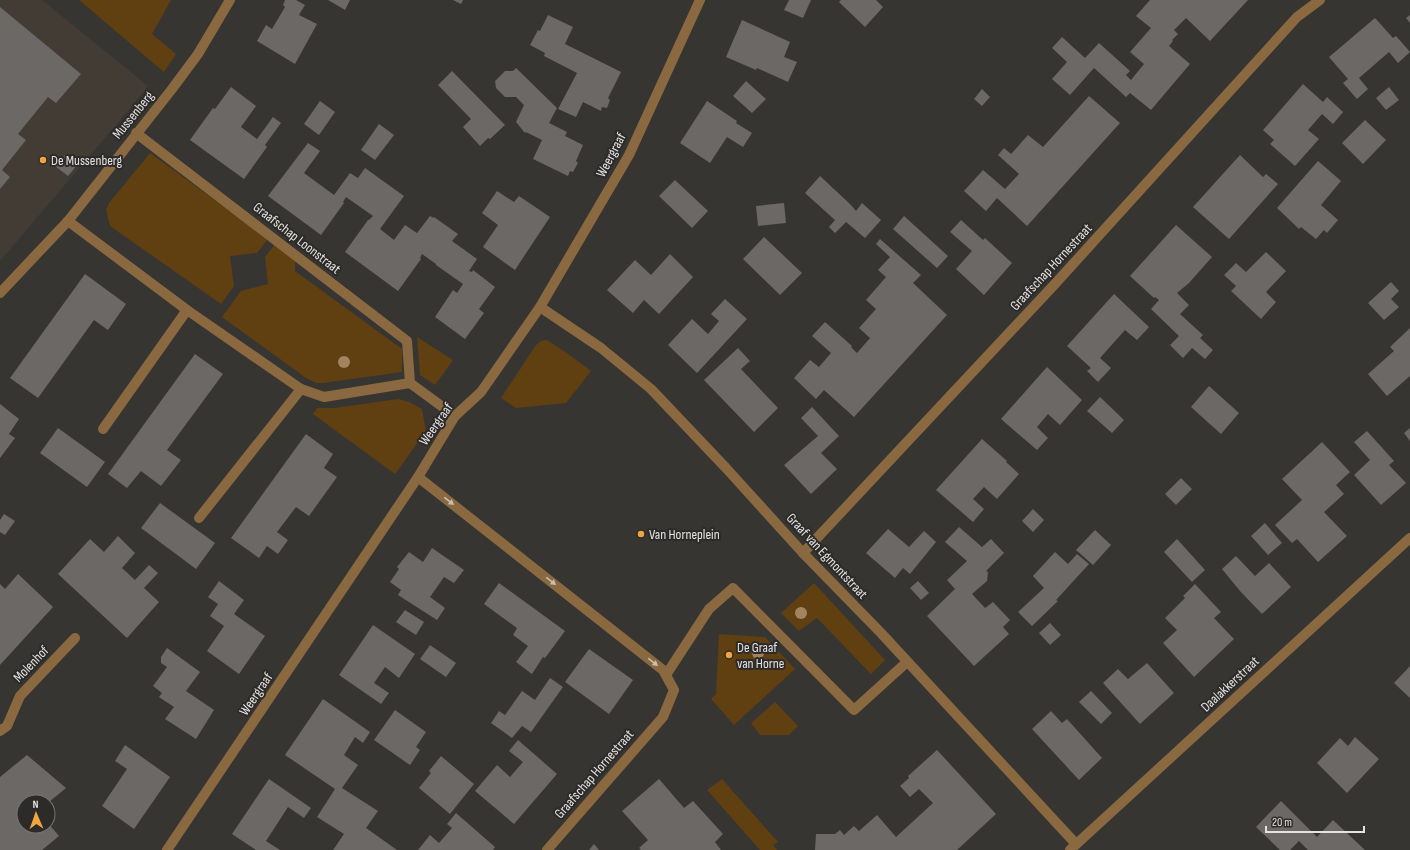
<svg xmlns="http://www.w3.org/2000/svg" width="1410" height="850" font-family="'Sofia Sans Condensed',sans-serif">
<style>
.built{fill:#433c35}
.green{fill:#603f11}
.building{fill:#6b6866}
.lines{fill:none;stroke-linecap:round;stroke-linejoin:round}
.lane{stroke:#8a6941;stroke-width:10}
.street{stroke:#8a6941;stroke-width:10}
.tree{fill:#a38460}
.oneway{fill:#cabeb2}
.poi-dot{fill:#f1a540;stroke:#2d2b29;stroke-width:1.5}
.labels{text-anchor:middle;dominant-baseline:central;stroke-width:4;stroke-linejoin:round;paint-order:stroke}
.street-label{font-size:14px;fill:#e5e3e2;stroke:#2d2b29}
.poi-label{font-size:14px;fill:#e5e3e2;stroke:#2d2b29;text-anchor:start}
</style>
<rect width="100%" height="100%" fill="#373532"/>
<polygon class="built" points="0,0 42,0 148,86 127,112 0,261"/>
<g class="green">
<polygon points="79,0 171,0 152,34 176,54 164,72"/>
<polygon points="150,153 268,239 257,253 230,256 234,286 221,304 110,226 106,210 109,203"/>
<polygon points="275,244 295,259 295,271 402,349 402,372 323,383 316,383 306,378 222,317 241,291 268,284 265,257"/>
<polygon points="417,337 453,360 435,385 420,375"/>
<polygon points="547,340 567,353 591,371 566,403 516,408 501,398 536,345 541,341"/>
<polygon points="398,399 409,402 422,409 426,431 395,474 313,414 317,408 335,408"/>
<polygon points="814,583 885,660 871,674 817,618 799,631 781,613"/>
<polygon points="719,634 765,637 795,669 734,725 711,699 716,694"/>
<polygon points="775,702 798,726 789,735 760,735 751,723"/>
<polygon points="722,779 778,842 773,845 777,850 760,850 707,790"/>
</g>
<g class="building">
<polygon points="285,0 296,0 305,5 299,15 317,24 295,64 257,41 266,25 272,29 285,7 283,5"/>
<polygon points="328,0 350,0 345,10"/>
<polygon points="453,0 463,0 461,4"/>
<polygon points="789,0 811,0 803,18 784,10"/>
<polygon points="841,0 876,0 883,7 865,27 839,2"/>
<polygon points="1150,0 1248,0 1210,41 1186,18 1174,30 1178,34 1172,40 1173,41 1169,46 1190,64 1151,110 1130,93 1126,97 1094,68 1070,95 1052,79 1067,62 1052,48 1062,37 1085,58 1099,43 1130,71 1126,75 1131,80 1144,64 1130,52 1151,28 1136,16"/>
<polygon points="0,7 81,74 56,103 48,97 18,134 26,140 2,170 10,177 0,189"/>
<polygon points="548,15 573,27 565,44 621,72 608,98 610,100 607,108 602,107 601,111 583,102 576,117 558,109 577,73 544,56 545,53 530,45 538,30 540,31"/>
<polygon points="1410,15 1410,23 1406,18"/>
<polygon points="1375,18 1393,38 1396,36 1410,52 1398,63 1389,52 1359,78 1368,89 1357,99 1343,83 1348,79 1329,57"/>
<polygon points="742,20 790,42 784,57 797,62 788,82 757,68 756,70 726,57"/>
<polygon points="516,68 557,108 549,123 567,132 565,136 583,145 576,161 578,163 573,172 570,171 568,176 533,159 542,140 526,132 525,133 516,122 524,105 516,97 505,97 496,88 495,81 505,71 513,71"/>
<polygon points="452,71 505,125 490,139 488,138 480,146 463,127 471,119 438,85"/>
<polygon points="746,81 766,99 752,113 733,96"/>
<polygon points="1303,84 1323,102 1327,97 1343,112 1333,124 1322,114 1308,130 1319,139 1295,166 1270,144 1274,140 1263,130"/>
<polygon points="231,87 256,106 241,127 257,139 273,117 281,123 265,145 267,147 244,179 190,140 213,108 215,109"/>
<polygon points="1389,87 1399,100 1386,110 1376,98"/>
<polygon points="982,89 990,97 982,106 974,99"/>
<polygon points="1089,96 1120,123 1027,226 997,198 986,211 964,191 983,170 1005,189 1019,174 998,155 1004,148 1011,154 1028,135 1043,147"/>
<polygon points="320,101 335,112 319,135 304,124"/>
<polygon points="707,101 737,121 736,123 752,133 743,147 727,137 710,163 680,143"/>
<polygon points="1365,120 1386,140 1363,164 1342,143"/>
<polygon points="379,124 394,135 375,160 361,150"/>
<polygon points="308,143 320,151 304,173 334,195 350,173 358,178 365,168 404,196 380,229 394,240 405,225 417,233 430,216 434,218 434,217 458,234 452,241 477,259 469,271 472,272 473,270 495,287 479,309 484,313 465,339 435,317 453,290 457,293 463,284 436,265 436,264 422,254 420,258 421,259 398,291 345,252 368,220 369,220 373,216 346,197 343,202 344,203 321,235 268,196"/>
<polygon points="66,154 78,164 68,176 55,166"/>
<polygon points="1240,155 1263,177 1266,174 1278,184 1229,239 1193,207"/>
<polygon points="1318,161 1341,181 1321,205 1338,220 1327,233 1324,230 1316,239 1301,227 1299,229 1277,208"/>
<polygon points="820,176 850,204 856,211 862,203 881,220 865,238 846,222 835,233 829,227 835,220 805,193"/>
<polygon points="675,180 708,211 692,228 659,196"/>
<polygon points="497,191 514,202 519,196 550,217 515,270 483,247 498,225 482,213"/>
<polygon points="784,203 786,223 758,226 756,206"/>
<polygon points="904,216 948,256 937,268 893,229"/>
<polygon points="961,220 983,240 985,238 1012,263 984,295 956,269 972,251 950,232"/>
<polygon points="1176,225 1212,257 1189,283 1177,293 1189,305 1180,314 1203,335 1200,338 1213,350 1205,359 1192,348 1183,358 1170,345 1179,336 1151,309 1159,300 1155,297 1154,298 1130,276"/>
<polygon points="764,237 802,273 780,295 743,259"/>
<polygon points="880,239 921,275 913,283 947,315 854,417 824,390 816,399 794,378 810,360 819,367 831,353 812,336 825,322 852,346 851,347 857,353 870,338 859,328 876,309 866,300 886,277 878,270 890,257 876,244"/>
<polygon points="1266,252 1286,271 1266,292 1276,302 1261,319 1231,291 1236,286 1224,275 1236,263 1246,272"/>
<polygon points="670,254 693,277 659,314 644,300 633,313 607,290 635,260 651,275"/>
<polygon points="85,274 126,304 108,330 94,320 38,398 10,378"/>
<polygon points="1391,282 1399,291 1391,299 1399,307 1384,320 1368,303"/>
<polygon points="1114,294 1149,327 1137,340 1125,330 1100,358 1111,368 1098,382 1087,371 1091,368 1067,346"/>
<polygon points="725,299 747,319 697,373 668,345 692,319 708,334 719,321 711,314"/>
<polygon points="1410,328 1410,376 1387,396 1368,374 1394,351 1390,347"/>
<polygon points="738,348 750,361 741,369 778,408 754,432 704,380"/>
<polygon points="195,354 223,374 167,450 181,460 161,486 141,471 127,488 108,474"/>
<polygon points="1047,367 1082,400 1060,425 1048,414 1037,427 1048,438 1037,450 1001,419"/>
<polygon points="1209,386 1239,413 1221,434 1191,407"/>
<polygon points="1100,397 1124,420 1112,433 1087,411"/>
<polygon points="0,404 19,419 9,434 15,438 0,458"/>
<polygon points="812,407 839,436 821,453 837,469 811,494 784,465 818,436 801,418"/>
<polygon points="58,428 105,462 87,487 40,453"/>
<polygon points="1410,428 1410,441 1404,433"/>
<polygon points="1367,431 1394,461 1389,465 1406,483 1381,505 1354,475 1370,460 1354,442"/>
<polygon points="306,434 333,454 324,468 337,477 309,516 296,507 277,532 288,540 278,554 267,546 259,558 231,538"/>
<polygon points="982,439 1007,461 1006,462 1019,474 997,499 984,487 973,499 984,509 973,522 936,490"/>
<polygon points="1322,442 1350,472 1336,485 1344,494 1324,512 1347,536 1318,562 1297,539 1292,543 1275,525 1302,500 1282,479"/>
<polygon points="1181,478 1192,489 1176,505 1165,494"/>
<polygon points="160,503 215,543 196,569 141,528"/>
<polygon points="1033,509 1044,520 1033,532 1022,521"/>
<polygon points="4,514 15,521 5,535 0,532 0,520"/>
<polygon points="1265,523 1282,543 1268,555 1251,536"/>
<polygon points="959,527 982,547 991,539 1004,553 986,571 988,572 987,581 972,594 985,608 993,602 1010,620 1003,627 1009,634 974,666 927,616 955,589 947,580 967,561 945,542"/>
<polygon points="888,529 909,547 924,531 936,542 910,574 903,568 895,578 866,553"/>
<polygon points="1095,530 1111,545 1093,565 1076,550"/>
<polygon points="118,536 135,553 122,568 135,580 149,565 158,573 144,588 159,602 127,638 58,574 90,539 104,552"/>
<polygon points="1177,539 1205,570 1192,582 1164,552"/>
<polygon points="432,548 464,570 454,583 444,577 430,597 445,608 437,620 398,595 401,590 390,582 399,569 397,567 409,552 423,562"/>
<polygon points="1055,552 1068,564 1077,554 1089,564 1056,600 1058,601 1032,626 1018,612 1044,588 1033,576"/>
<polygon points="1236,556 1255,576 1269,563 1291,587 1262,614 1240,591 1222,569"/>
<polygon points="18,574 53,607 0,665 0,584 5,589"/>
<polygon points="219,581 244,600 234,614 265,636 239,674 207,651 224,626 210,616 218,604 208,597"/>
<polygon points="918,581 929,593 921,600 910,588"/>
<polygon points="499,583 565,631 545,658 543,657 532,674 516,662 528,646 513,635 517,628 484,604"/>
<polygon points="1195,584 1221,612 1214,618 1234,639 1194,677 1163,643 1177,630 1165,618 1185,598 1183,596"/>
<polygon points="405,610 424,622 416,635 396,622"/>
<polygon points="1050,623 1061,635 1050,645 1039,633"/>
<polygon points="373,625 415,654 399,678 385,667 374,683 389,693 381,704 339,675"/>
<polygon points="430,645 456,663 446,677 420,659"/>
<polygon points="167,648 200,672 186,691 214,710 196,739 165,719 174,707 159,697 162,693 153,686 167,667 161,663 161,657"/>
<polygon points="589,649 633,680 609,714 565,682"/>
<polygon points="1147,663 1174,693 1140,724 1103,683 1118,669 1128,679"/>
<polygon points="1410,666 1410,698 1394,683"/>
<polygon points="550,678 563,687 531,732 522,726 512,738 491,723 499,711 505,715 522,691 535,700"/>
<polygon points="1091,691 1112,713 1101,724 1079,702"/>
<polygon points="323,699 370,732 363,743 355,737 344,755 358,765 342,788 378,811 366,828 397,850 333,850 344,834 317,817 335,789 285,755"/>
<polygon points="395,710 426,732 416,747 420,750 410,765 374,740"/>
<polygon points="1051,711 1062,723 1067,719 1102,758 1079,780 1032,729"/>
<polygon points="1355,737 1379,759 1347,793 1317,763 1340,738 1348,746"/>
<polygon points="518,740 557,774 514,824 475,791 497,765 510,777 523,762 509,751"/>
<polygon points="125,745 170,777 134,829 102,806 127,769 115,761"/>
<polygon points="937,750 996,814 957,850 815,850 816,834 835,834 840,830 844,835 854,826 859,831 877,815 896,837 933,803 919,789 910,797 900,786 909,778 908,776"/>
<polygon points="27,755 66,788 49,802 24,802 24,826 48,826 48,823 59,836 42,850 0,850 0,777"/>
<polygon points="441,756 474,784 450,814 419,788 431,773 429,771"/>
<polygon points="269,779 311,808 304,818 288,807 266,841 280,850 256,850 232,834"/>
<polygon points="659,779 684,808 693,801 723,834 715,842 721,850 641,850 639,848 648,840 622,811"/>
<polygon points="1281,801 1317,837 1333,820 1365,850 1308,850 1299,841 1290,850 1280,850 1256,827"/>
<polygon points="456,813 495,847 493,850 418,850 430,835 439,843 452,828 447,824"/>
<polygon points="594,844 599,850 589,850"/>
</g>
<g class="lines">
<polyline class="lane" points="666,675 709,609 733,588 854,710 907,662"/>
<g class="street">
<polyline points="136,133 407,341 410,383"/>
<polyline points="68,221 187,310 301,389 324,397 410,383 455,416"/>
<polyline points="0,293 68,221 172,89 198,54 230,0"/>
<polyline points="540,307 601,348 651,389 726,468 803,553 881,633 1076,844"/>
<polyline points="103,429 187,310"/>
<polyline points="418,477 663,670 674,690 663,717 547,850"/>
<polyline points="199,518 301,389"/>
<polyline points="803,553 1054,285 1297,17 1320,0"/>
<polyline points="0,731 7,726 20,696 75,638"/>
<polyline points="167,850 418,477 455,416 481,392 540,307 629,155 700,0"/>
<polyline points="1070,850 1410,538"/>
</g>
</g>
<g class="tree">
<circle cx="344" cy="362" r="6"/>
<circle cx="801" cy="613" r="6"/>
<circle cx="758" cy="653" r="6"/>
</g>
<defs><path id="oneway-solid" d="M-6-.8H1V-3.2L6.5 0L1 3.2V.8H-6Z"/></defs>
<g class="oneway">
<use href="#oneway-solid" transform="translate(449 501) rotate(38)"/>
<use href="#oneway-solid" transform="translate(551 581) rotate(38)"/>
<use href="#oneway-solid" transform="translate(653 662) rotate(38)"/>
</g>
<g class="poi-dot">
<circle cx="43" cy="160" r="4"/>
<circle cx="641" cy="534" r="4"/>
<circle cx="729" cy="655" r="4"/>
</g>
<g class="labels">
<g class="street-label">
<text transform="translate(133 115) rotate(-51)">Mussenberg</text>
<text transform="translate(611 155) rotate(-62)">Weergraaf</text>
<text transform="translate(297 238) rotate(38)">Graafschap Loonstraat</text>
<text transform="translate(1051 267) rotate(-47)">Graafschap Hornestraat</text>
<text transform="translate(436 424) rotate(-55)">Weergraaf</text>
<text transform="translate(827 556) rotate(47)">Graaf van Egmontstraat</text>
<text transform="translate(31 664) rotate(-46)">Molenhof</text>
<text transform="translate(1230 684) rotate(-43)">Daalakkerstraat</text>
<text transform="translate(256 694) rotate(-56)">Weergraaf</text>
<text transform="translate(594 774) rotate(-49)">Graafschap Hornestraat</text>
</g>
<g class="poi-label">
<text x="51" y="160">De Mussenberg</text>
<text x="649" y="534">Van Horneplein</text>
<text x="737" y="647">De Graaf<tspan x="737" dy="16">van Horne</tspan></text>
</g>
</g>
<g transform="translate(36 814) rotate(358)"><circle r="19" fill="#2d2b29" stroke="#777573"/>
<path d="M0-3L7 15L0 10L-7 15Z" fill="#f1a540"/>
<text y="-6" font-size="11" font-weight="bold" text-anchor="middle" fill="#e5e3e2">N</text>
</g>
<path d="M1266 826v6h98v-6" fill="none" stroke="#e5e3e2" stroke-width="2"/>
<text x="1272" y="826" font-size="12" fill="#e5e3e2" stroke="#2d2b29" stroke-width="3" paint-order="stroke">20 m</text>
</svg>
